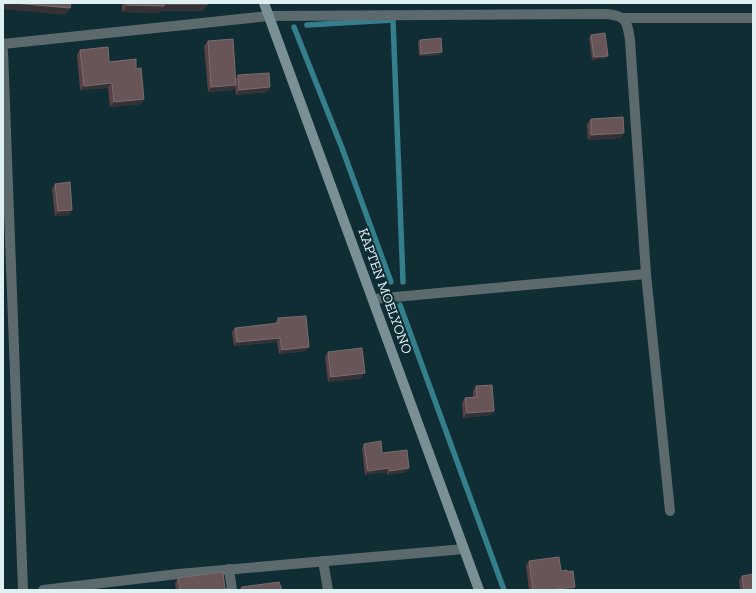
<svg xmlns="http://www.w3.org/2000/svg" width="756" height="593" font-family="'Zilla Slab',serif">
<style>
.lines{fill:none;stroke-linecap:round;stroke-linejoin:round}
.stream{stroke:#357e8b;stroke-width:5.5}
.street{stroke:#5d6a6d;stroke-width:10}
.secondary{stroke:#7a9094;stroke-width:10}
.wall{fill:#584245}
.shaded-wall{fill:#353236}
.building{fill:#675558;stroke:#7a6d70}
.labels{text-anchor:middle;dominant-baseline:central;stroke-width:4;stroke-linejoin:round;paint-order:stroke}
.street-label{font-size:14px;fill:#dff0f3;stroke:#0f2d33}
</style>
<rect width="100%" height="100%" fill="#0f2d33"/>
<g class="lines">
<g class="stream">
<polyline points="307,25 393,20 403,282"/>
<polyline points="294,27 342,148 391,282"/>
<polyline points="400,305 504,590"/>
</g>
<g class="street">
<polyline points="623,18 753,18"/>
<path d="M3,44L269,16L607,14C627,16 627,22 630,40L646,274L670,511"/>
<polyline points="3,51 23,590"/>
<polyline points="373,299 646,274"/>
<polyline points="323,561 328,590"/>
<polyline points="229,569 232,590"/>
<polyline points="43,590 178,574 464,549"/>
</g>
<polyline class="secondary" points="264,3 479,590"/>
</g>
<g class="wall">
<polygon points="121,3 208,3 203,11 161,11 160,13 122,12 122,3"/>
<polygon points="591,35 606,58 592,60 589,37"/>
<polygon points="420,40 440,55 419,56 418,42"/>
<polygon points="208,41 236,79 238,75 270,87 267,92 236,95 235,86 233,90 208,92 204,46"/>
<polygon points="80,50 109,62 136,69 144,99 141,104 110,107 108,88 80,90 77,55"/>
<polygon points="591,119 624,133 621,138 588,140 587,124"/>
<polygon points="55,184 72,210 69,215 55,216 52,189"/>
<polygon points="278,318 306,351 279,354 277,342 234,346 232,332 235,328 275,324 275,323"/>
<polygon points="328,352 361,378 328,382 325,357"/>
<polygon points="476,386 491,415 463,418 462,403 465,398 473,397 473,391"/>
<polygon points="364,444 382,453 409,468 406,472 387,475 387,472 365,475 362,448"/>
<polygon points="529,561 567,572 573,590 529,590 526,566"/>
<polygon points="742,576 753,590 740,590 739,580"/>
<polygon points="178,578 225,589 232,590 176,590 175,583"/>
</g>
<g class="shaded-wall">
<polygon points="3,3 14,3 70,8 65,15 3,9"/>
<polygon points="164,4 208,4 203,11 161,11 160,13 122,12 127,5"/>
<polygon points="442,52 440,55 419,56 421,54"/>
<polygon points="608,56 606,58 592,60 594,57"/>
<polygon points="112,83 108,88 80,90 84,86"/>
<polygon points="236,85 233,90 208,92 211,87"/>
<polygon points="270,87 267,92 236,95 239,90"/>
<polygon points="144,99 141,104 110,107 114,102"/>
<polygon points="624,133 621,138 588,140 591,135"/>
<polygon points="72,210 69,215 55,216 58,211"/>
<polygon points="280,338 277,342 234,346 237,342"/>
<polygon points="309,347 306,351 279,354 282,350"/>
<polygon points="365,373 361,378 328,382 331,377"/>
<polygon points="494,411 491,415 463,418 467,413"/>
<polygon points="389,468 387,472 365,475 368,471"/>
<polygon points="409,468 406,472 387,475 390,471"/>
<polygon points="575,587 573,590 547,590"/>
</g>
<g class="building">
<polygon points="14,3 71,3 70,8"/>
<polygon points="127,3 208,3 208,4 164,4 164,6 127,5"/>
<polygon points="605,33 608,56 594,57 591,35"/>
<polygon points="441,38 442,52 421,54 420,40"/>
<polygon points="233,39 236,85 211,87 208,41"/>
<polygon points="108,47 109,62 136,59 136,69 141,68 144,99 114,102 112,83 84,86 80,50"/>
<polygon points="269,73 270,87 239,90 238,75"/>
<polygon points="623,117 624,133 591,135 591,119"/>
<polygon points="70,182 72,210 58,211 55,184"/>
<polygon points="306,316 309,347 282,350 280,338 237,342 235,328 279,323 278,318"/>
<polygon points="362,348 365,373 331,377 328,352"/>
<polygon points="492,385 494,411 467,413 465,398 477,397 476,386"/>
<polygon points="381,441 382,453 407,450 409,468 390,471 389,468 368,471 364,444"/>
<polygon points="559,557 561,571 567,570 567,572 573,571 575,587 547,590 533,590 529,561"/>
<polygon points="223,572 225,589 230,588 232,590 180,590 178,578"/>
<polygon points="753,574 753,590 740,590 744,589 742,576"/>
<polygon points="279,582 282,590 240,590 242,587"/>
</g>
<g class="labels">
<g class="street-label">
<text transform="translate(385 291) rotate(70)">KAPTEN MOELYONO</text>
</g>
</g>
<rect width="756" height="593" fill="none" stroke="#dff0f3" stroke-width="8"/>
</svg>
